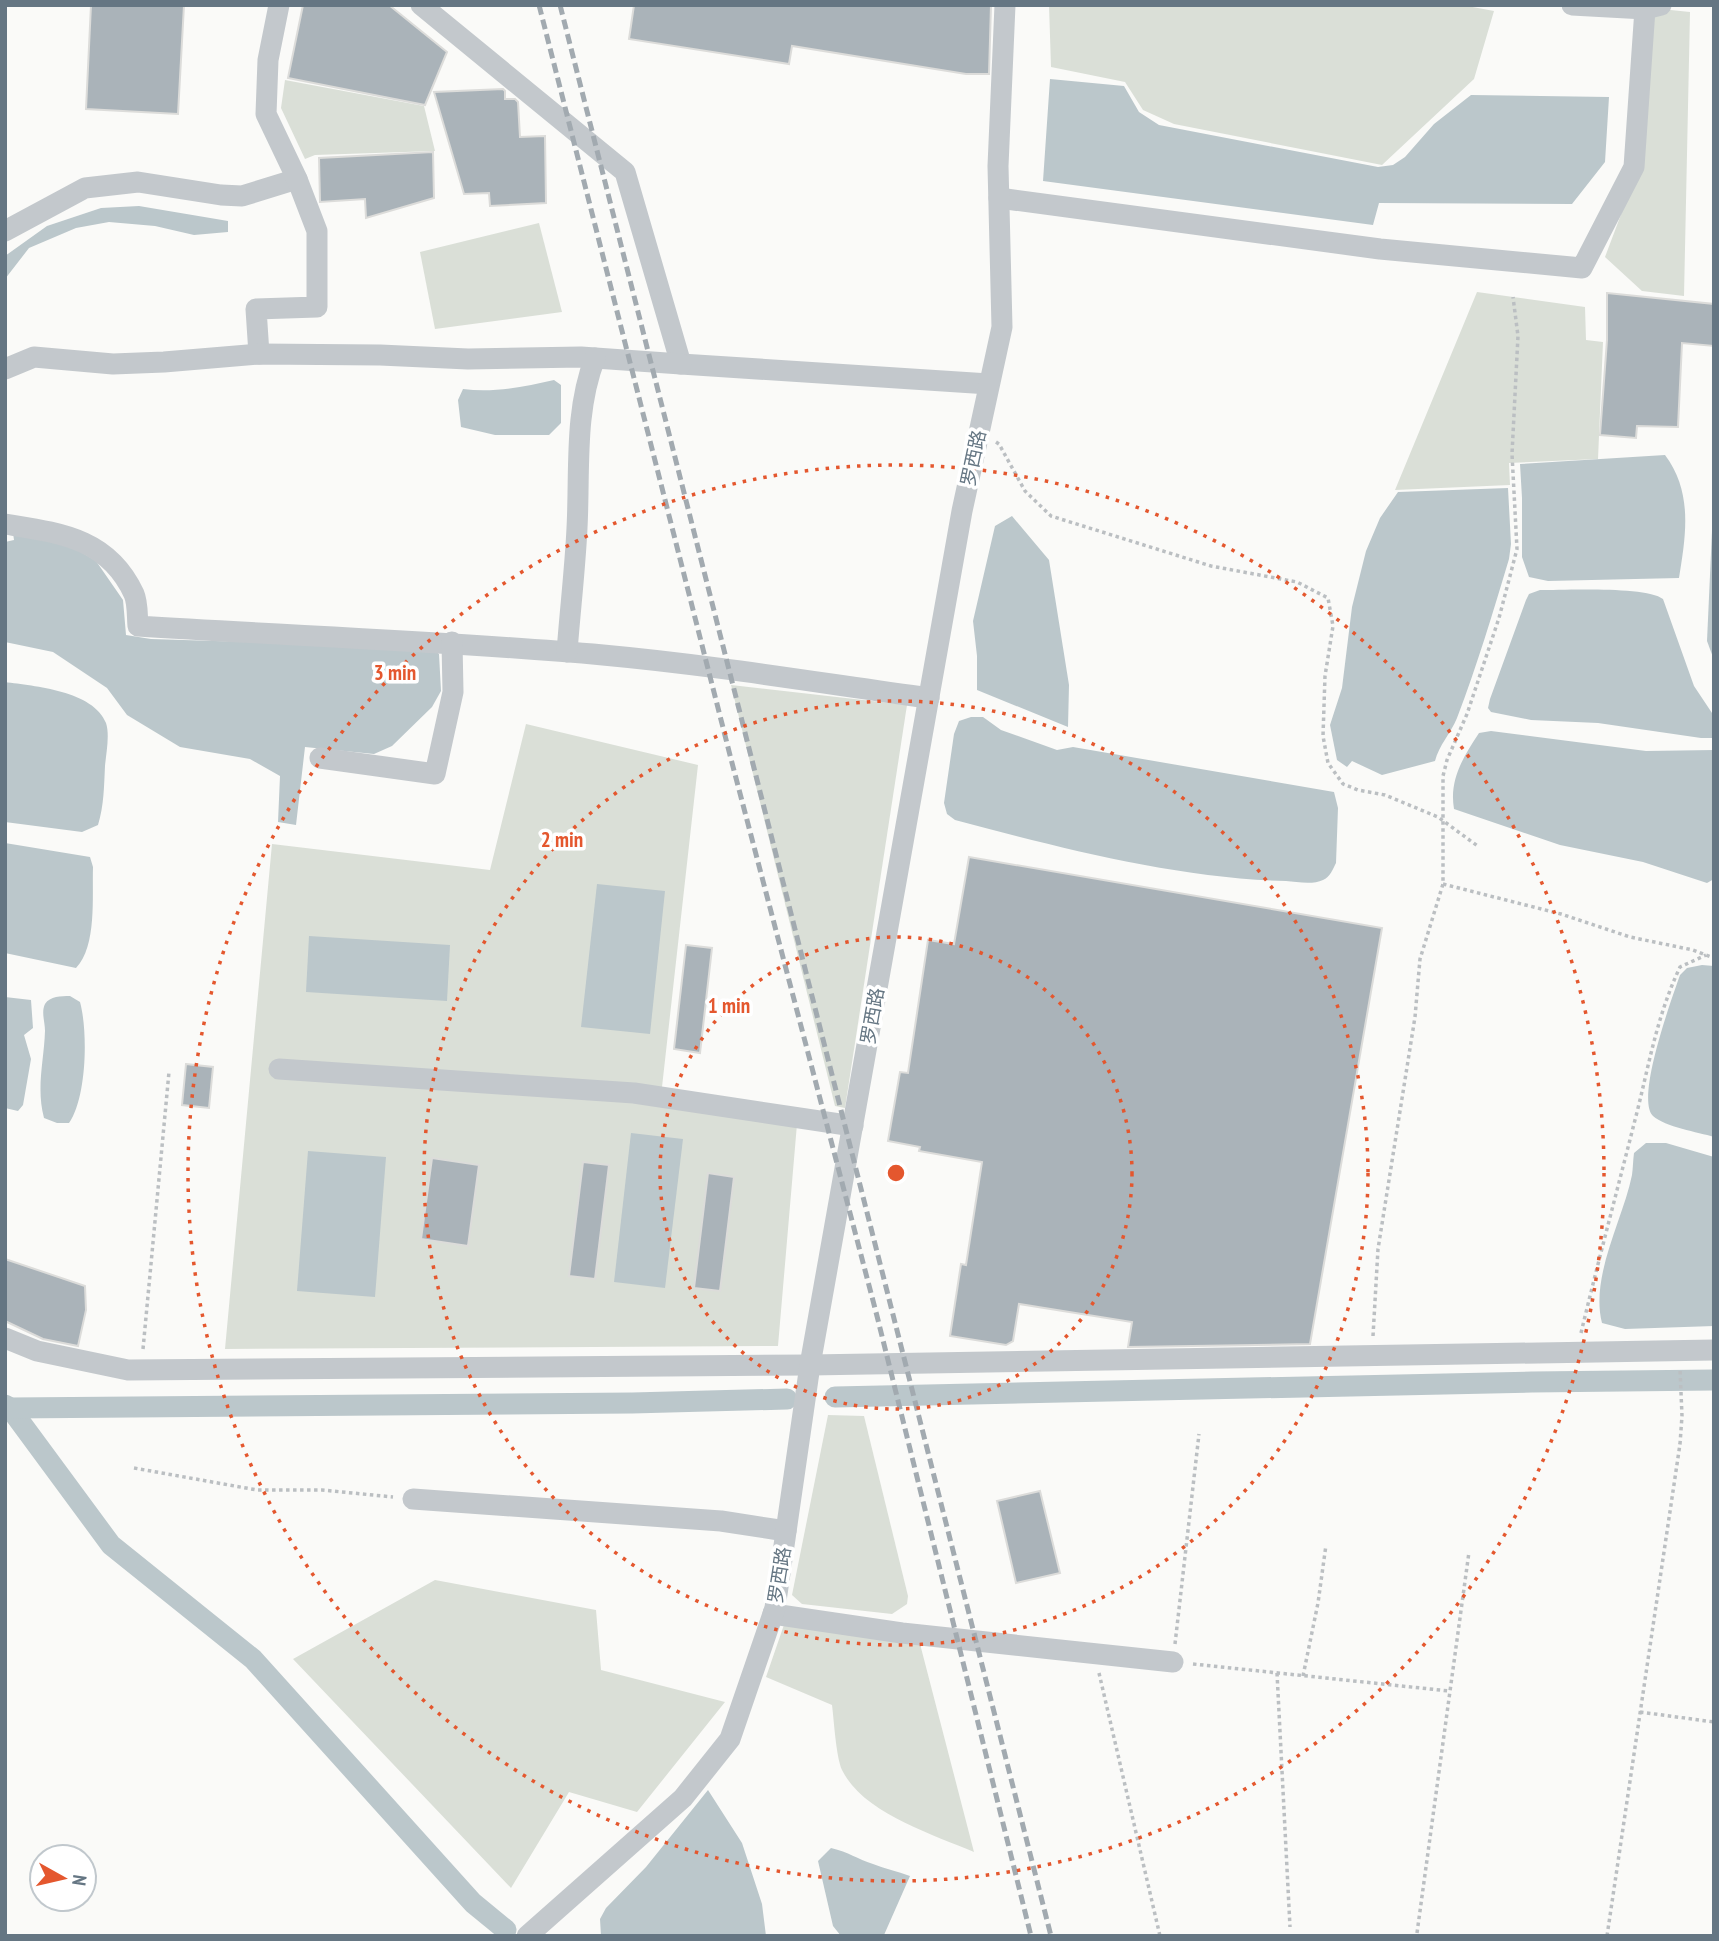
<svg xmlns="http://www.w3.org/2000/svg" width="1719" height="1941" font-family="'PT Sans Narrow','Noto Sans SC',sans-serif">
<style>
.green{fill:#dadfd7}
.water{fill:#bbc7cb}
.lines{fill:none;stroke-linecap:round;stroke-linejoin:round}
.canal{stroke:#bbc7cb;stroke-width:21}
.building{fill:#aab3b9;stroke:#dcdcda;stroke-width:2}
.path{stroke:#bbbfc2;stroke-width:3.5;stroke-dasharray:3.5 3.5;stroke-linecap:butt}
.minor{stroke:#c3c8cc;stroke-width:21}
.rail{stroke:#a2aab0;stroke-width:5;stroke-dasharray:10 5;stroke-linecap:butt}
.ring{fill:none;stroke:#e4572e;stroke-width:3.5;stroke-dasharray:3.5 7}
.labels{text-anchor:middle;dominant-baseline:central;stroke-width:7;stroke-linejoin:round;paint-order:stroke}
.street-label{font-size:19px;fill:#657683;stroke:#fff}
.centre{fill:#e4572e;stroke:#fff;stroke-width:3.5}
.ring-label{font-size:21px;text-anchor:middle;font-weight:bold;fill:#e4572e;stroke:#fff;stroke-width:7;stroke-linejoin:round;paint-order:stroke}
</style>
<rect width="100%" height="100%" fill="#fafaf8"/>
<g class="green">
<polygon points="1049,5 1462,5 1494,11 1474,79 1382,165 1174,124 1143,110 1125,82 1051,67"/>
<polygon points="1661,9 1690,12 1684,296 1642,291 1605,257 1643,156 1653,17"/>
<polygon points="285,80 424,106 435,151 315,155 305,159 281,108"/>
<polygon points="539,223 562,312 435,329 420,252"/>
<polygon points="1477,292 1585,307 1586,340 1603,342 1598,459 1509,463 1510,485 1395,490"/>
<polygon points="731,685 907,705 845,1108 835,1106"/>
<polygon points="526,724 698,765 660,1105 797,1124 778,1346 225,1349 272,844 490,870"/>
<polygon points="828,1415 864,1416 908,1596 907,1604 892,1614 802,1604 792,1595"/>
<polygon points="435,1580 596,1610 601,1670 725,1702 637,1812 569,1792 511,1888 293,1659"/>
<path d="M786,1619L919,1640L974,1852C932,1834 863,1813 842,1770C836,1756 834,1721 832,1705L766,1677Z"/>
</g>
<g class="water">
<polygon points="1050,79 1124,86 1139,112 1159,125 1378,167 1393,165 1405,157 1434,124 1471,95 1609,97 1605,162 1572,204 1379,203 1373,225 1043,181"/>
<polygon points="139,206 228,221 228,232 194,235 155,226 109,222 76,228 29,248 5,279 5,256 47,226 101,208"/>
<path d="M554,380L561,385V423L549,435H495L461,427L458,400L463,389C493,393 524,387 554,380Z"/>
<path d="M1665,455C1693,492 1686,535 1679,578L1548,581L1529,577L1522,557V498L1520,464Z"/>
<path d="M1508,488L1511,544L1509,559C1493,612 1477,666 1457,718C1451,733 1439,745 1435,761L1382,775L1352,761L1347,767L1337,760L1330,725L1342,688L1352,607L1366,551L1380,518L1398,492Z"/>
<polygon points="1012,516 1049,560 1069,685 1068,727 977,690 977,656 973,621 995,526"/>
<polygon points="1714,528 1714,660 1707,641 1712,531"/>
<polygon points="13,533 71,546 96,561 123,600 126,635 151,639 432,648 439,654 441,691 432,707 392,746 374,754 305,747 296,825 278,822 280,776 250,759 180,747 127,715 107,688 53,652 5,642 5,542 14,540"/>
<path d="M1540,590C1563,590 1647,586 1663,599L1694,686L1714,716V738H1701L1598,723L1531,720L1491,712L1488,708L1490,699L1526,600L1529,594Z"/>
<path d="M5,682C34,686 94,691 106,723C110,735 106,754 105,766C104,786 104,806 98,825L82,832L5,822Z"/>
<path d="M971,717H983L1001,730L1057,750L1073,747L1334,792L1338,808L1336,863C1333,869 1330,877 1323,880C1313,885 1297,882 1286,881C1176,878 1061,848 955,820L947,814L944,803L954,734L959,721Z"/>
<path d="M1491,731L1646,751L1714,750V879L1707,883L1643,862L1560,845L1454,809C1449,780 1463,757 1479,733Z"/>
<path d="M5,843L90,857L93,867C92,896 97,946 76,968L5,953Z"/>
<polygon points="597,884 665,891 650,1034 581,1027"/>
<polygon points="309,936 450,945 447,1001 306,992"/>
<path d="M1702,965L1714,966V1137C1698,1132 1665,1127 1653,1116C1635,1099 1672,998 1680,975L1687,968Z"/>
<path d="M70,996L80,1002C88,1031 87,1097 69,1123H57L44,1118C36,1088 44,1061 45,1031C45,1022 41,1012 45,1004C50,996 61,996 70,996Z"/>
<polygon points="5,997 31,1000 33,1028 24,1035 31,1059 23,1105 18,1111 5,1108"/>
<polygon points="631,1133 683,1139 665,1288 614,1282"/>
<path d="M1646,1143H1666L1714,1157V1326L1625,1329L1602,1323C1590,1276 1623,1220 1632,1175C1633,1168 1633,1160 1634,1153Z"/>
<polygon points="308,1151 386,1157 375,1297 297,1291"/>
<polygon points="708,1790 742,1843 762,1904 766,1936 601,1936 600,1919 606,1908 646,1867"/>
<path d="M831,1848C849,1852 857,1859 873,1864C885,1869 897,1871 910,1876L884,1935L841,1936L833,1926L818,1861Z"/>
</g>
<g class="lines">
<g class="canal">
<polyline points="835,1397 1532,1382 1714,1380"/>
<polyline points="5,1405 10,1408 111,1545 253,1659 473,1903 506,1930"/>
<polyline points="10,1408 632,1403 787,1399"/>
</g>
</g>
<g class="building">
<polygon points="91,5 184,5 178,114 86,109"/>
<polygon points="303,5 389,5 447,52 425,105 288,78"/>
<polygon points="634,5 991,5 989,74 966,74 792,46 789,64 629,39"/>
<polygon points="503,89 505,91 505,99 515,99 518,102 520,137 545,136 546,203 490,206 489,193 464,194 434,92"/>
<polygon points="433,152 434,198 366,218 365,199 320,202 319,158"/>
<polygon points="1607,293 1714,304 1714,346 1682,343 1678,427 1637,426 1636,438 1600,435 1607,340"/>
<polygon points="969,857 1382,928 1310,1344 1128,1347 1132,1322 1019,1304 1013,1341 1006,1345 950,1336 961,1264 966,1265 982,1162 919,1151 920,1147 888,1141 900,1072 908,1073 928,940 954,944"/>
<polygon points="686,945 712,948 700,1053 674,1049"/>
<polygon points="186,1064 213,1067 209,1108 182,1105"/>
<polygon points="432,1158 479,1165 468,1246 421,1239"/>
<polygon points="583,1162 609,1165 595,1279 569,1276"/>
<polygon points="708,1173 734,1177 720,1291 694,1288"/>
<polygon points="5,1259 85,1286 86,1310 78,1346 43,1339 5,1321"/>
<polygon points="1040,1491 1060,1573 1016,1583 997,1501"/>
</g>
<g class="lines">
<g class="path">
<polyline points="996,442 999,444 1025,491 1051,516 1211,566 1297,582 1328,598 1333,626 1325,676 1323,736 1328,763 1343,784 1358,790 1385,795 1438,817 1479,847"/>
<polyline points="1443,884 1561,914 1630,937 1693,950 1714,958"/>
<path d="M1581,1333C1598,1262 1617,1191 1635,1120C1649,1066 1656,1018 1680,967L1706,955"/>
<polyline points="1373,1336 1378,1249 1415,1017 1420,959 1443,884 1443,776 1447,760 1467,714 1499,618 1517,549 1512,454 1518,336 1513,297"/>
<polyline points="143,1349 169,1072"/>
<polyline points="134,1468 257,1490 322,1490 393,1497"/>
<polyline points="1175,1644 1199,1434"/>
<polyline points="1193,1664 1449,1691"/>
<polyline points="1099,1673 1160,1936"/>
<polyline points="1277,1673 1290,1927"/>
<polyline points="1303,1676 1318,1603 1326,1545"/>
<polyline points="1640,1712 1714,1722"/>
<polyline points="1417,1933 1469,1552"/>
<polyline points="1607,1936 1680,1444 1682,1416 1680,1369"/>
</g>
<g class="minor">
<polyline points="421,5 625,172 681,364 989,384"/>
<polyline points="1572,5 1645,9"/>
<polyline points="999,198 1380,249 1582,268 1634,167 1645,9 1661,5"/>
<polyline points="5,231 85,188 138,182 221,195 242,196 297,179"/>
<polyline points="259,354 256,309 317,307 317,231 297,179 266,114 268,60 279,5"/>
<polyline points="5,369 34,357 113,364 164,362 259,354 380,355 468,359 581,357 681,364"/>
<path d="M5,524C60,533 108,538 134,594C138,603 137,616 138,626C293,636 448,641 603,655C712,665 820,683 929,698"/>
<path d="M567,652C570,611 575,570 577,528C580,471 574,412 595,358"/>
<polyline points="320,758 435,774 453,692 452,642"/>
<polyline points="279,1069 634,1093 853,1126"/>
<polyline points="5,1338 37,1351 128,1370 810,1365 1714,1350"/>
<polyline points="413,1499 721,1521 786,1531"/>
<polyline points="773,1614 902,1633 1173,1662"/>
<polyline points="527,1936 683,1798 730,1739 775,1608 810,1365 962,511 1002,327 998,166 1005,5"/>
</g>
<g class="rail">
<polyline points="539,5 731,759 877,1316 1031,1936"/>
<polyline points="560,5 1051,1936"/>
</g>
</g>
<g class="ring">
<circle cx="896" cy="1173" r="236"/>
<circle cx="896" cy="1173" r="472"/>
<circle cx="896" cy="1173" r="708"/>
</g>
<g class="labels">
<g class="street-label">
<text transform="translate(973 458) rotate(-78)">罗西路</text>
<text transform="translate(872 1016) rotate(-80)">罗西路</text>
<text transform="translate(779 1575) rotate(-81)">罗西路</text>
</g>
</g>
<circle cx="896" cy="1173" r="10" class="centre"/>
<g class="ring-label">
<text x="395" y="680">3 min</text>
<text x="562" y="847">2 min</text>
<text x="729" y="1013">1 min</text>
</g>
<rect width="1719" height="1941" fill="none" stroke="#657683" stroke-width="14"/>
<g transform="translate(63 1878) rotate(98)"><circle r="33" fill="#ffffff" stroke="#c1c8cd" stroke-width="2"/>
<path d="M0-5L12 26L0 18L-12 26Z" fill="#e4572e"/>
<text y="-10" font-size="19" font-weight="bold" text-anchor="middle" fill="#657683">N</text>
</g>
</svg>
